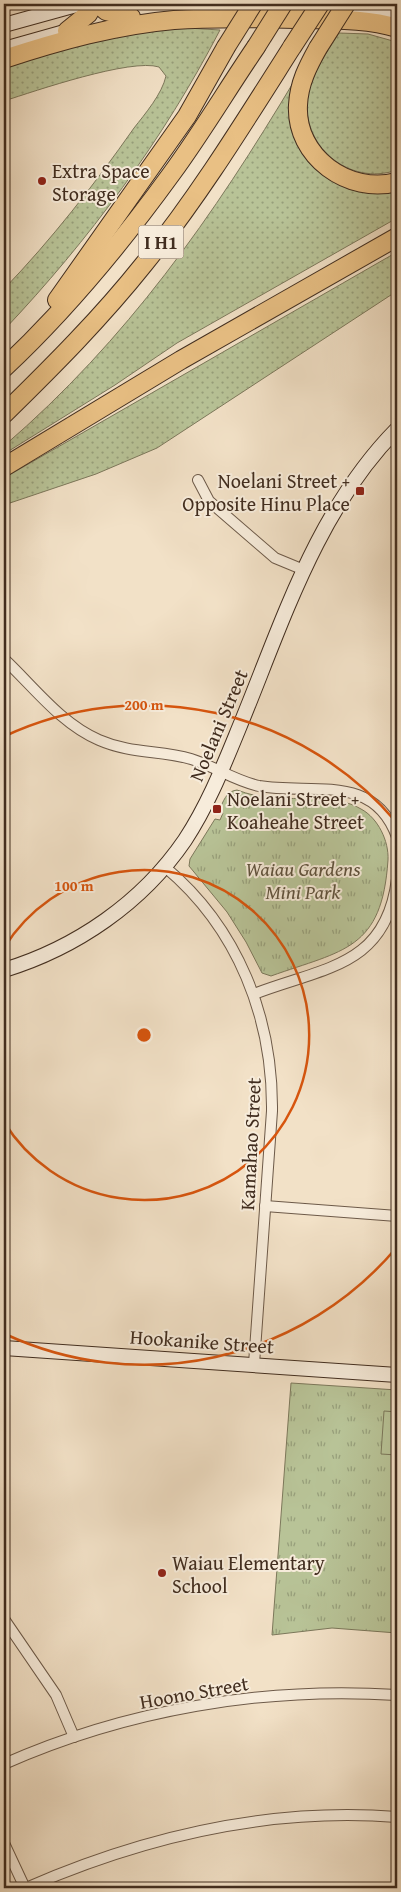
<svg xmlns="http://www.w3.org/2000/svg" width="401" height="1892" font-family="'Gentium Book Plus',serif">
<style>
.grass{fill:url(#grass-dots);stroke:#7c785b}
.park{fill:url(#park-tufts);stroke:#7c785b}
.garden{fill:#b8c397;stroke:#7c785b}
.lines{fill:none;stroke-linecap:round;stroke-linejoin:round}
.street-casing{stroke:#6d5a49;stroke-width:12}
.secondary-casing{stroke:#412d1f;stroke-width:16}
.highway-casing{stroke:#412d1f;stroke-width:20}
.street{stroke:#f7ecdb;stroke-width:10}
.secondary{stroke:#f7ecdb;stroke-width:14}
.highway{stroke:#e9c084;stroke-width:18}
.highway-bridge-casing{stroke:#412d1f;stroke-width:20;stroke-linecap:butt}
.highway-bridge{stroke:#e9c084;stroke-width:18}
.ring{fill:none;stroke:#d7550e;stroke-width:2.5}
.poi-dot{fill:#8f2418;stroke:#f7ecdb;stroke-width:2}
.labels{text-anchor:middle;dominant-baseline:central;stroke-width:4;stroke-linejoin:round;paint-order:stroke}
.shield{fill:#f7ecdb;stroke:#786657;stroke-width:1}
.shield-label{font-size:19px;font-weight:bold;fill:#412d1f}
.poi-label{font-size:20px;fill:#412d1f;stroke:#f7ecdb;text-anchor:start}
.street-label{font-size:20px;fill:#412d1f;stroke:#f7ecdb}
.park-label{font-size:20px;font-style:italic;fill:#5f523d;stroke:#f7ecdb}
.centre{fill:#d7550e;stroke:#f7ecdb;stroke-width:2.5}
.ring-label{font-size:15px;text-anchor:middle;font-weight:bold;fill:#d7550e;stroke:#f7ecdb;stroke-width:4;stroke-linejoin:round;paint-order:stroke}
</style>
<defs>
<pattern id="grass-dots" width="8" height="8" patternUnits="userSpaceOnUse" patternTransform="scale(1.25)"><rect width="8" height="8" fill="#b8c397"/><path d="M2 2h.1M6 6h.1" fill="none" stroke="#979f7b" stroke-width="1.8" stroke-linecap="round"/></pattern>
<pattern id="park-tufts" width="24" height="20" patternUnits="userSpaceOnUse" patternTransform="scale(1.25)"><rect width="24" height="20" fill="#b8c397"/><path d="M3 7l-1-3M5 7V3M7 7l1-3M15 17l-1-3M17 17v-4M19 17l1-3" fill="none" stroke="#979f7b"/></pattern>
</defs>
<rect width="100%" height="100%" fill="#f2e1c7"/>
<filter id="stains"><feTurbulence type="fractalNoise" baseFrequency=".004" numOctaves="4"/><feColorMatrix values="0 0 0 0 .2 0 0 0 0 .09 0 0 0 0 .02 0 0 0 .5 -.17"/></filter>
<radialGradient id="worn" r=".72"><stop offset=".6" stop-color="#630" stop-opacity="0"/><stop offset="1" stop-color="#630" stop-opacity=".3"/></radialGradient>
<g class="grass">
<path d="M187,28L220,30C163,140 89,240 4,330V289C52,239 94,185 134,128C145,114 162,94 166,76L159,67C131,58 35,91 4,101V66C64,47 124,31 187,28Z"/>
<path d="M339,33L368,34L393,41L395,37L397,38V170C349,187 299,145 308,94C313,72 327,52 339,33Z"/>
<path d="M296,78L291,102L333,181L348,189L365,192L397,190V218L177,343L115,385L4,454V446C127,340 213,217 296,78Z"/>
<polygon points="397,252 397,291 157,448 96,474 4,505 4,478"/>
</g>
<g class="park">
<path d="M237,790C248,794 259,797 271,798C299,800 336,794 361,809C378,818 389,841 388,860C382,950 344,950 271,976L262,973L246,942L227,912L189,866L190,859L215,819L220,820L223,813L219,811C223,802 226,791 237,790Z"/>
<polygon points="291,1383 397,1390 397,1633 332,1628 272,1635"/>
</g>
<polygon class="garden" points="384,1411 397,1412 397,1455 381,1454"/>
<g class="lines">
<defs>
<g id="street">
<polyline points="198,480 209,501 275,558 304,570"/>
<path d="M4,659C33,686 61,724 99,740C131,754 160,750 191,759C214,766 235,781 259,786C311,795 374,772 397,837"/>
<path d="M165,867C238,928 273,1018 272,1111L254,1364"/>
<path d="M254,994C324,967 386,967 397,879"/>
<polyline points="265,1206 397,1216"/>
<polyline points="4,1619 56,1695 74,1737"/>
<path d="M4,1764C126,1710 264,1686 397,1695"/>
<polyline points="4,1843 25,1888"/>
<path d="M26,1888C143,1837 268,1807 397,1817"/>
</g>
<g id="secondary">
<polyline points="208,10 257,8 397,11"/>
<polyline points="4,25 80,4"/>
<polyline points="4,49 75,29"/>
<path d="M4,970C76,948 142,903 185,840C208,805 223,767 239,728C282,624 316,511 397,429"/>
<polyline points="4,1348 397,1375"/>
</g>
<g id="highway">
<polyline points="98,4 106,11 131,17"/>
<polyline points="67,31 88,14 94,4"/>
<path d="M318,48C308,66 299,83 298,105C295,157 349,195 397,182"/>
<path d="M4,59C59,41 116,25 174,20C215,17 255,18 296,19C330,20 364,18 397,28"/>
<polyline points="57,300 187,116 226,47"/>
<path d="M4,368C67,309 122,242 172,173C202,132 228,88 256,47"/>
<path d="M4,414C53,366 101,318 144,264C199,196 245,121 292,47"/>
<polyline points="4,467 181,360 397,237"/>
</g>
</defs>
<use href="#street" class="street-casing"/>
<use href="#secondary" class="secondary-casing"/>
<use href="#highway" class="highway-casing"/>
<use href="#street" class="street"/>
<use href="#secondary" class="secondary"/>
<use href="#highway" class="highway"/>
<defs>
<g id="highway-bridge">
<polyline points="226,47 253,4"/>
<polyline points="256,47 283,4"/>
<polyline points="292,47 320,4"/>
<polyline points="318,48 346,4"/>
</g>
</defs>
<use href="#highway-bridge" class="highway-bridge-casing"/>
<use href="#highway-bridge" class="highway-bridge"/>
</g>
<g class="ring">
<path d="M4 948A165 165 0 1 1 4 1122"/>
<path d="M397 1247A330 330 0 0 1 5 1334M5 736A330 330 0 0 1 397 823"/>
</g>
<g class="poi-dot">
<circle cx="42" cy="181" r="5"/>
<rect x="355" y="486" width="10" height="10" rx="2.5"/>
<rect x="212" y="804" width="10" height="10" rx="2.5"/>
<circle cx="162" cy="1573" r="5"/>
</g>
<g class="labels">
<rect class="shield" x="138.5" y="225.5" width="45" height="33" rx="4"/>
<g class="shield-label">
<text x="161" y="242">I H1</text>
</g>
<g class="poi-label">
<text x="52" y="170">Extra Space<tspan x="52" dy="23">Storage</tspan></text>
<text x="350" y="480" text-anchor="end">Noelani Street +<tspan x="350" dy="23">Opposite Hinu Place</tspan></text>
<text x="227" y="798">Noelani Street +<tspan x="227" dy="23">Koaheahe Street</tspan></text>
<text x="172" y="1562">Waiau Elementary<tspan x="172" dy="23">School</tspan></text>
</g>
<g class="street-label">
<text transform="translate(218 725) rotate(-67)">Noelani Street</text>
<text transform="translate(250 1144) rotate(-87)">Kamahao Street</text>
<text transform="translate(202 1341) rotate(4)">Hookanike Street</text>
<text transform="translate(194 1692) rotate(-10)">Hoono Street</text>
</g>
<g class="park-label">
<text x="303" y="868">Waiau Gardens<tspan x="303" dy="23">Mini Park</tspan></text>
</g>
</g>
<circle cx="144" cy="1035" r="8" class="centre"/>
<g class="ring-label">
<text x="144" y="710">200 m</text>
<text x="74" y="891">100 m</text>
</g>
<rect width="401" height="1892" fill="none" stroke="#f2e1c7" stroke-width="20"/>
<rect x="5" y="5" width="391" height="1882" fill="none" stroke="#412d1f" stroke-width="2.5"/>
<rect x="10" y="10" width="381" height="1872" fill="none" stroke="#412d1f"/>
<rect width="100%" height="100%" filter="url(#stains)"/>
<rect width="100%" height="100%" fill="url(#worn)"/>
</svg>
